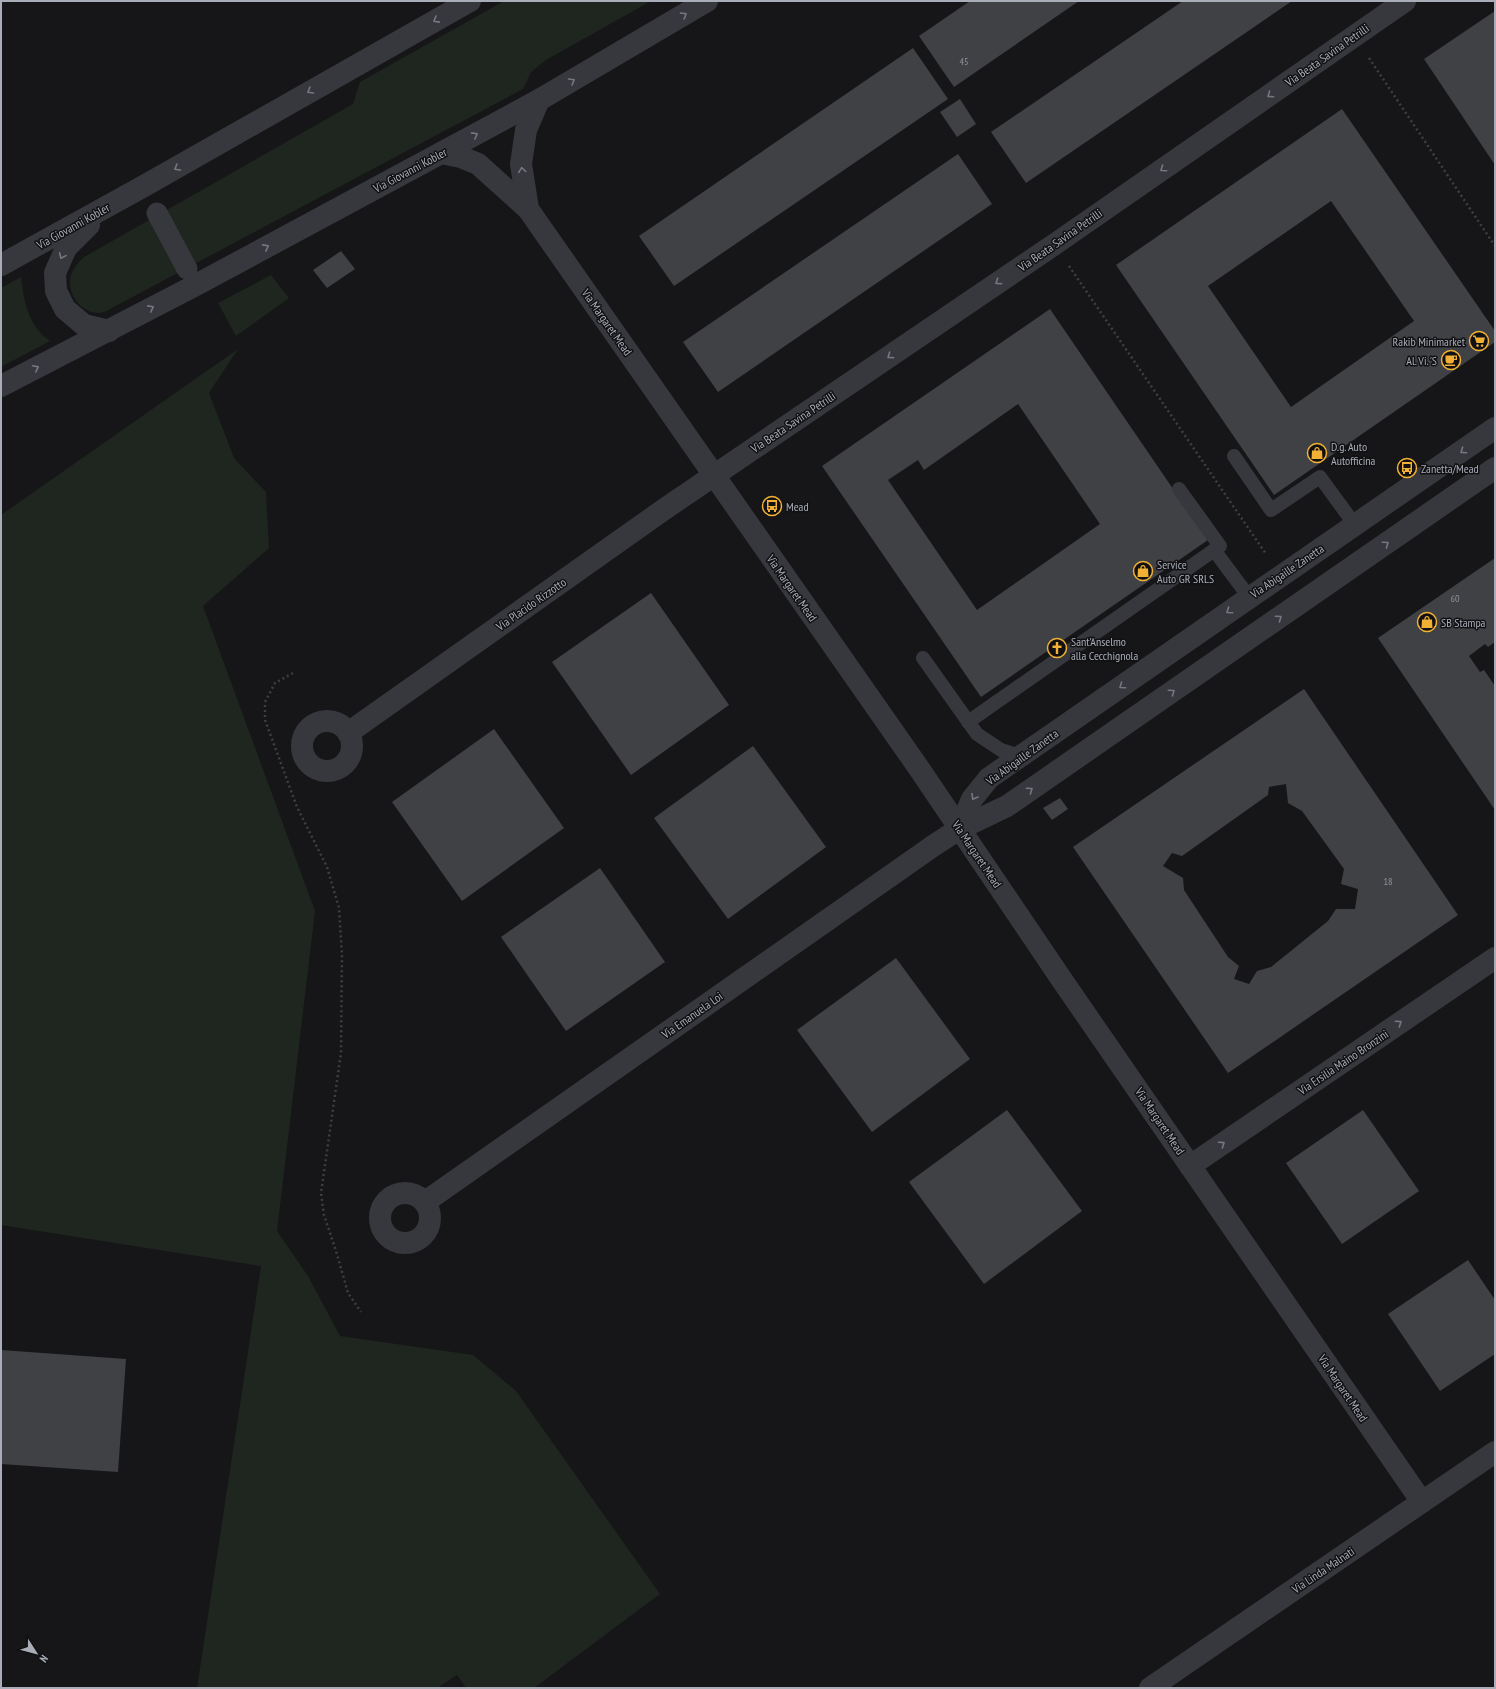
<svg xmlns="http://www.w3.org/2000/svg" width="1496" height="1689" font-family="'PT Sans Narrow',sans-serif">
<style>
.green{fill:#1e261f}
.building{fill:#404145;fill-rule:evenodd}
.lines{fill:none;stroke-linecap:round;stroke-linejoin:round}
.path{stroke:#3d3f44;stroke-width:2.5;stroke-dasharray:2 3;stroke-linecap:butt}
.service{stroke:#37383d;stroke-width:14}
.pedestrian{stroke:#37383d;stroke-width:21}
.minor{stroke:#37383d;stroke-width:22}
.oneway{stroke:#757881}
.labels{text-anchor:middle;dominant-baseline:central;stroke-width:3;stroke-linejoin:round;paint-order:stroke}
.number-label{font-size:10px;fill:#8e929b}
.street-label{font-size:12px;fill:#a8adb8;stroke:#111113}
.poi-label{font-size:12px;fill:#a8adb8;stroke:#111113;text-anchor:start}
</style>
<rect width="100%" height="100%" fill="#161618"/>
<g class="green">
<path d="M504,1H651L546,60L531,72L523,89L110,309C107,311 102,313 98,313C80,312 66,293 71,275C73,268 79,262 84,257L353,104L360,82Z"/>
<polygon points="271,275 289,298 236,336 218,303"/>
<path d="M21,277C24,301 28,326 50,341L1,367V288Z"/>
<polygon points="238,349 209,393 234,458 266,492 269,548 203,606 315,911 277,1231 308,1276 340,1336 473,1355 516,1391 660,1594 534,1688 466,1688 457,1675 437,1688 197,1688 261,1266 1,1225 1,515"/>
</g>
<g class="building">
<polygon points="970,1 1079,1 954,87 919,36"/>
<polygon points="1183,1 1292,1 1026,183 991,132"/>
<polygon points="1495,11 1495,165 1424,59"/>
<polygon points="913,48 948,99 674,286 639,236"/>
<polygon points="960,99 976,124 957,137 940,112"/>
<path d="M1342,109L1495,331V342L1274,495L1116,265ZM1331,201L1414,321L1291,407L1208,286Z"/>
<polygon points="958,154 992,204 718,392 683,342"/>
<polygon points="341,251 355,269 327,288 313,270"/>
<path d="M1050,309L1208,540L981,697L822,466ZM1018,404L1100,524L977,610L888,480L918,460L924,470Z"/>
<polygon points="1495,558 1495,642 1488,647 1485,644 1469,656 1480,672 1484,670 1495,686 1495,810 1378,638"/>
<polygon points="651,593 729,705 631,775 552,662"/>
<path d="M1304,689L1458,915L1228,1073L1073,847ZM1286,784L1288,803L1302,811L1344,869L1341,884L1358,889L1355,909H1336L1328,921L1271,967L1257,971L1249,984L1234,979L1239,966L1228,957L1184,890L1183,878L1163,866L1172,853L1182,856L1268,795L1269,787Z"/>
<polygon points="494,729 564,828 462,901 392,802"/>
<polygon points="753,746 826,847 728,919 654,818"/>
<polygon points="1060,798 1068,809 1052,820 1043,808"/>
<polygon points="600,868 665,962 566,1031 501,937"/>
<polygon points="896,958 970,1059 872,1132 797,1030"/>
<polygon points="1007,1110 1082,1211 984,1284 909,1182"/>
<polygon points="1363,1110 1419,1191 1342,1244 1286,1163"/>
<polygon points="1468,1260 1495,1300 1495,1354 1440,1391 1388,1314"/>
<polygon points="1,1350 126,1359 118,1472 1,1464"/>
</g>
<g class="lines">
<g class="path">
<polyline points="1369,58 1495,246"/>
<polyline points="1069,266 1266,554"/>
<polyline points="293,673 275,683 265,702 265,720 297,807 327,867 339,908 342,955 341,1053 321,1193 324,1215 336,1251 348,1293 361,1312"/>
</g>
<g class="service">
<polyline points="1234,456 1271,510 1320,477 1355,525"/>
<polyline points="1214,550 1249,597"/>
<polyline points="923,658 977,734 1001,750 1013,754 1023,754"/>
<polyline points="968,722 1220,546 1179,489"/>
</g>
<polyline class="pedestrian" points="157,213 187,269"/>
<g class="minor">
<polyline points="441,153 461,157 478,164 528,209 918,767 1062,980 1422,1502"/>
<polyline points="528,209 521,164 526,130 539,100"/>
<polyline points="89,225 66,248 55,273 56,291 65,309 84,325 109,331"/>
<polyline points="1,265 144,186 470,1"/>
<polyline points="1,386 196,285 441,153 539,100 707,1"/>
<circle cx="327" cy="746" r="25"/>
<polyline points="348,733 666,508 1055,244 1405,1"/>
<polyline points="959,829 972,799 989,778 1495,428"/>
<polyline points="1190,1166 1495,958"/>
<circle cx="405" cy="1218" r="25"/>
<polyline points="425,1202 933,846 959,829 1007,806 1495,468"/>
<polyline points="1150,1688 1495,1452"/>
</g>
</g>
<defs><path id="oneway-chevron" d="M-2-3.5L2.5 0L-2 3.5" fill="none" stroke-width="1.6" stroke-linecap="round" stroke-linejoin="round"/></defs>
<g class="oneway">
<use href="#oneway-chevron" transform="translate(684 15) rotate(-31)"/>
<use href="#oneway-chevron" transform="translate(436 20) rotate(151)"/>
<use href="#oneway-chevron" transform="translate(572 81) rotate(-31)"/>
<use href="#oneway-chevron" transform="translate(310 91) rotate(150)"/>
<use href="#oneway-chevron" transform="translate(1270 95) rotate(145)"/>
<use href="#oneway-chevron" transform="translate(475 135) rotate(-29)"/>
<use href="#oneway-chevron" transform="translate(177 168) rotate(150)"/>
<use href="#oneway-chevron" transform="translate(1163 169) rotate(145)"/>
<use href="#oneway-chevron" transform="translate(522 170) rotate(-98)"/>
<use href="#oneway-chevron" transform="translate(266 247) rotate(-28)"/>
<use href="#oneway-chevron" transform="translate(62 256) rotate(114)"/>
<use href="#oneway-chevron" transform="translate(998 282) rotate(146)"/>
<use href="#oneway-chevron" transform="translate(151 308) rotate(-28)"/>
<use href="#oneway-chevron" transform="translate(890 356) rotate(146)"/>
<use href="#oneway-chevron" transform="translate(36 368) rotate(-27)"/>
<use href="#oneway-chevron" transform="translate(1463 451) rotate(146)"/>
<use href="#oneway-chevron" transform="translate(1386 544) rotate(-35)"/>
<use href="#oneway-chevron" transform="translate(1229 611) rotate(145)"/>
<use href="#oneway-chevron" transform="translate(1279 618) rotate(-35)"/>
<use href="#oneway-chevron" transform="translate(1122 686) rotate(145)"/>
<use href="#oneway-chevron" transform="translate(1172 692) rotate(-35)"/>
<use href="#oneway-chevron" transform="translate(1030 790) rotate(-35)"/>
<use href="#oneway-chevron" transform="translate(974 797) rotate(121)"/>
<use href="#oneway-chevron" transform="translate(1399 1023) rotate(-34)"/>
<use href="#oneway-chevron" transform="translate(1222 1144) rotate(-34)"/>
</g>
<defs>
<symbol id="supermarket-ring" viewBox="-11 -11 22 22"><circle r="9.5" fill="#111113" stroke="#f2b134" stroke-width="1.5"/><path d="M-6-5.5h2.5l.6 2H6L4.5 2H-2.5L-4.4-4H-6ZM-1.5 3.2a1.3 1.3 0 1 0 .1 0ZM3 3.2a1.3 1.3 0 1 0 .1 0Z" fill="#f2b134"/></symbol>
<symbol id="cafe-ring" viewBox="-11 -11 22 22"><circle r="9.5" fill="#111113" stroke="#f2b134" stroke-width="1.5"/><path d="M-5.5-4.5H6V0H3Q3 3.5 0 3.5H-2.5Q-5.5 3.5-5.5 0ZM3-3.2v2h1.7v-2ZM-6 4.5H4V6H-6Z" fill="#f2b134"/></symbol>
<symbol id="shop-ring" viewBox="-11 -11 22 22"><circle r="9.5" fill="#111113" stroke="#f2b134" stroke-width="1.5"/><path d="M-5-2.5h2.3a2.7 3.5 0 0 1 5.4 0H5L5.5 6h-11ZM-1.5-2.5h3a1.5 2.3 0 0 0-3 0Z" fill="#f2b134"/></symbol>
<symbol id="bus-ring" viewBox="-11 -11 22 22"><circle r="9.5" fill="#111113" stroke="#f2b134" stroke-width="1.5"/><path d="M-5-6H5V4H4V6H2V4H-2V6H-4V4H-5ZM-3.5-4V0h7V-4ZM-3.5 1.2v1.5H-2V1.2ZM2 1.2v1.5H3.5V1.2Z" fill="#f2b134"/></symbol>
<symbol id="church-ring" viewBox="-11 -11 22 22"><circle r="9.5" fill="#111113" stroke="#f2b134" stroke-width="1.5"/><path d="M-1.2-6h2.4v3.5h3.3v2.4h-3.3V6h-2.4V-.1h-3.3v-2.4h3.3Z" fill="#f2b134"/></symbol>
</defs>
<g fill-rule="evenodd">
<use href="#supermarket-ring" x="1468" y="330" width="22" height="22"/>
<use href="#cafe-ring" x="1440" y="349" width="22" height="22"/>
<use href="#shop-ring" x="1306" y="442" width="22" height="22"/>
<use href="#bus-ring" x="1396" y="457" width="22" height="22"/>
<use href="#bus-ring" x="761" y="495" width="22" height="22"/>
<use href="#shop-ring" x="1132" y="560" width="22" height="22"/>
<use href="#shop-ring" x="1416" y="611" width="22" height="22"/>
<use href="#church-ring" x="1046" y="637" width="22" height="22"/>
</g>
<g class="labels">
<g class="number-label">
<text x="964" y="61">45</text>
<text x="1455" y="598">60</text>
<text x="1388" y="881">18</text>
</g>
<g class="street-label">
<text transform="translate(1327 55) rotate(-35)">Via Beata Savina Petrilli</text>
<text transform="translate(410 170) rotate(-28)">Via Giovanni Kobler</text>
<text transform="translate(73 226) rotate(-29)">Via Giovanni Kobler</text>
<text transform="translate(1060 240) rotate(-35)">Via Beata Savina Petrilli</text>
<text transform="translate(607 322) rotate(55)">Via Margaret Mead</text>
<text transform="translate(793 422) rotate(-34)">Via Beata Savina Petrilli</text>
<text transform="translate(1287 571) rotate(-34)">Via Abigaille Zanetta</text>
<text transform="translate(792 588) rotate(55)">Via Margaret Mead</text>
<text transform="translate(531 604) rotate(-35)">Via Placido Rizzotto</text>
<text transform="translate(1022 757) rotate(-36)">Via Abigaille Zanetta</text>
<text transform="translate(977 854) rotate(56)">Via Margaret Mead</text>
<text transform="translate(692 1015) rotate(-35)">Via Emanuela Loi</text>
<text transform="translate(1343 1062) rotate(-34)">Via Ersilia Maino Bronzini</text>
<text transform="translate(1160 1121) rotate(56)">Via Margaret Mead</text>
<text transform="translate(1343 1388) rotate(56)">Via Margaret Mead</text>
<text transform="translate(1323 1570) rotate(-34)">Via Linda Malnati</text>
</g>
<g class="poi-label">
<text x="1465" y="341" text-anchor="end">Rakib Minimarket</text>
<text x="1437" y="360" text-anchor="end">Al. Vi. 'S</text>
<text x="1331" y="446">D.g. Auto<tspan x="1331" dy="14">Autofficina</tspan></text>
<text x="1421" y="468">Zanetta/Mead</text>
<text x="786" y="506">Mead</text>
<text x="1157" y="564">Service<tspan x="1157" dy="14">Auto GR SRLS</tspan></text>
<text x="1441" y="622">SB Stampa</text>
<text x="1071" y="641">Sant’Anselmo<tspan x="1071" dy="14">alla Cecchignola</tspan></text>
</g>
</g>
<rect width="1496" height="1689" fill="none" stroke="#a8adb8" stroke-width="4"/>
<g transform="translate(36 1653) rotate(126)" stroke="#111113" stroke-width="3" paint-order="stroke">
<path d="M0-3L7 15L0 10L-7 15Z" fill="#a8adb8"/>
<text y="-6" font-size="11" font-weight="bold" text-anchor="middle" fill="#a8adb8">N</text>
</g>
</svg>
